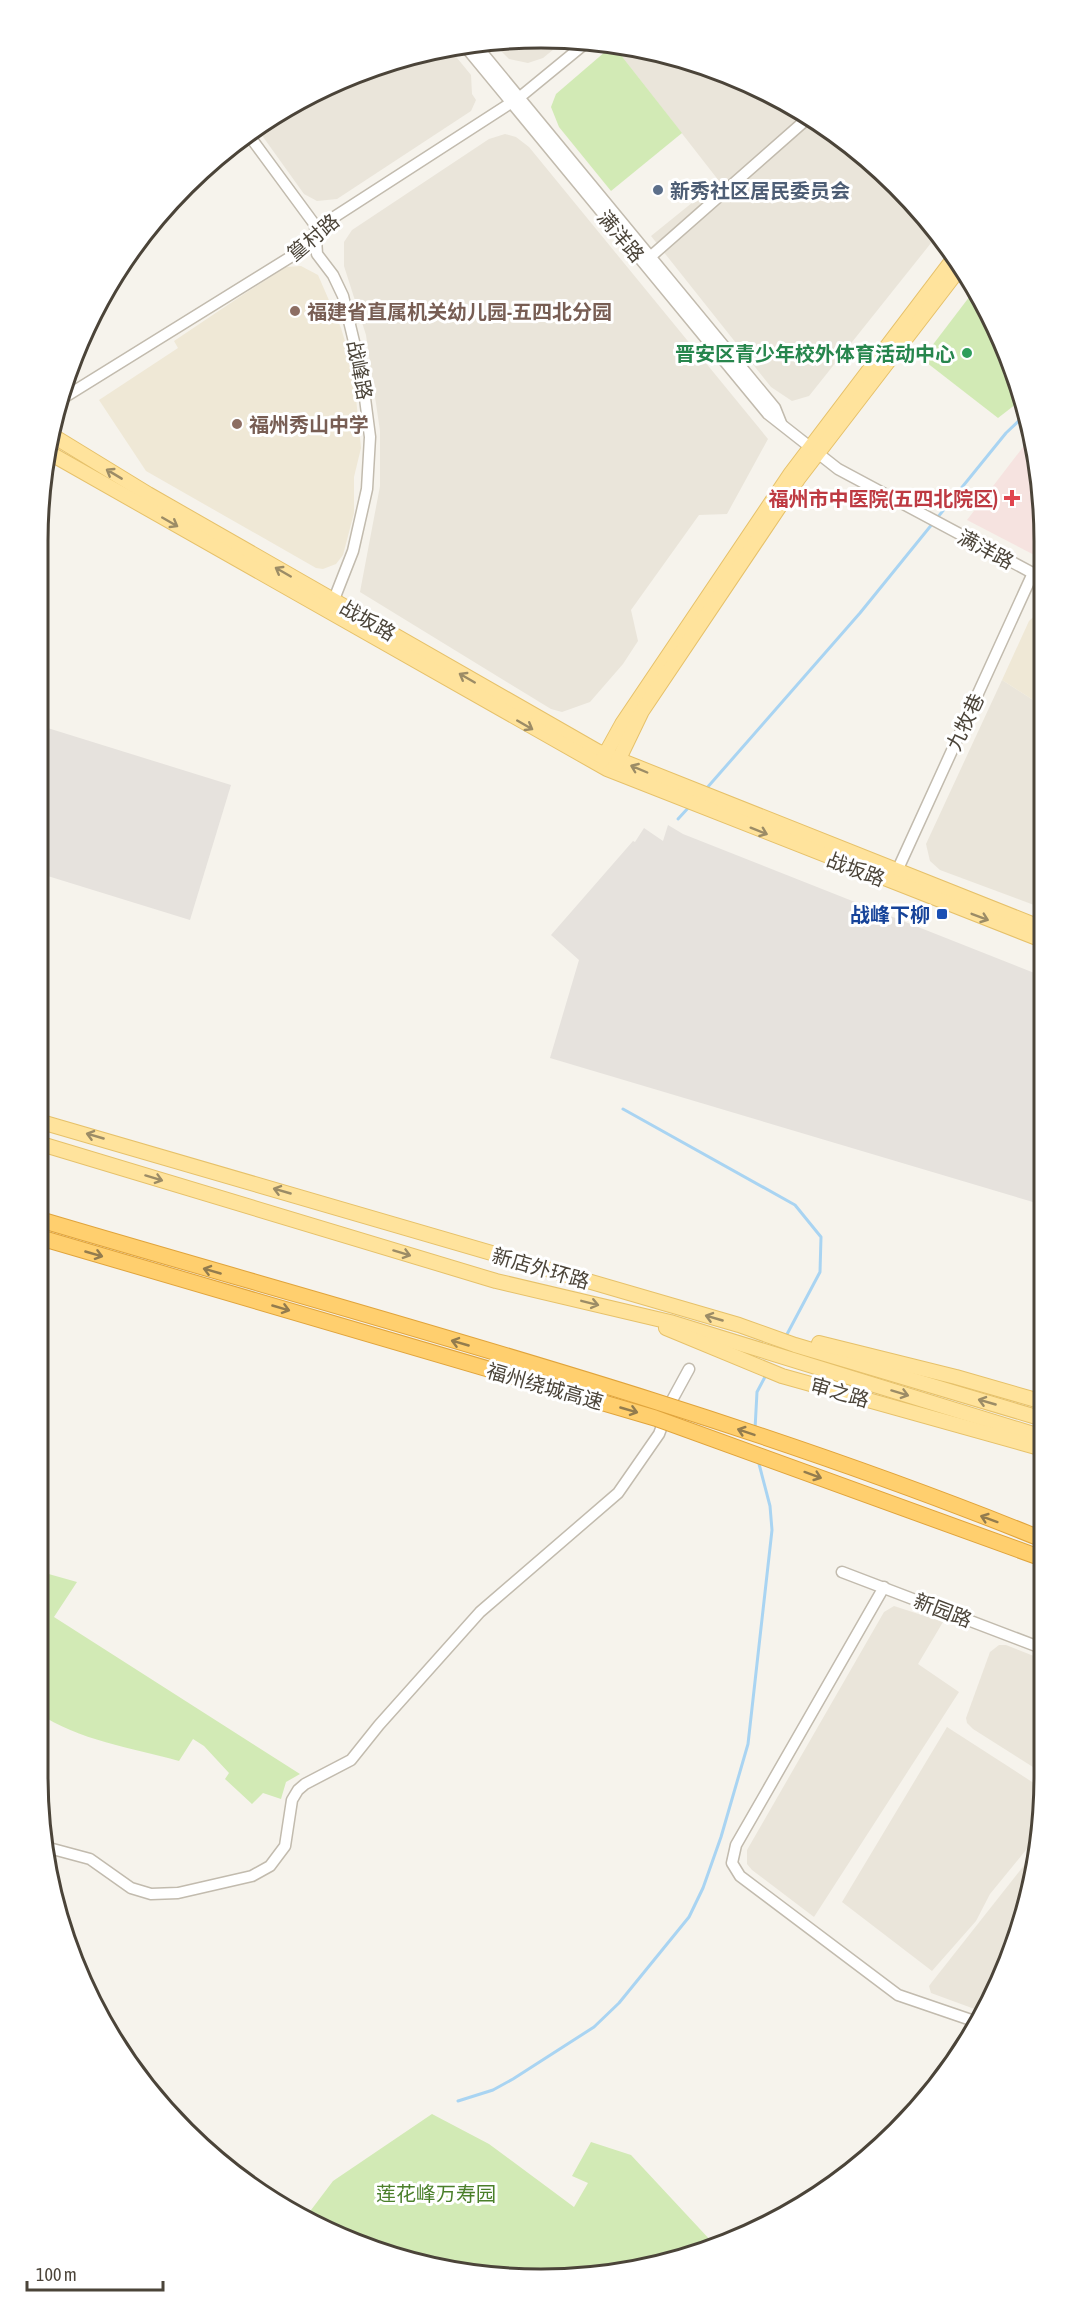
<svg xmlns="http://www.w3.org/2000/svg" width="1082" height="2317" font-family="'Asap Condensed','Noto Sans SC',sans-serif">
<style>
.residential{fill:#eae5da}
.industrial{fill:#e6e2dd}
.education{fill:#efe8d6}
.medical{fill:#f6e3e0}
.green{fill:#d2eab5}
.lines{fill:none;stroke-linecap:round;stroke-linejoin:round}
.stream{stroke:#a9d4f2;stroke-width:3}
.minor-casing{stroke:#c2bbae;stroke-width:13}
.major-casing{stroke:#e6c16a;stroke-width:16}
.minor{stroke:#fff;stroke-width:10}
.major{stroke:#ffe39c;stroke-width:14}
.highway-bridge-casing{stroke:#e0a43c;stroke-width:17;stroke-linecap:butt}
.highway-bridge{stroke:#ffcf6e;stroke-width:15}
.oneway{stroke:#9c8c66}
.oneway2{stroke:#937c4e}
.service-dot{fill:#5c6f8a;stroke:#fff;stroke-width:2}
.education-dot{fill:#8d6e63;stroke:#fff;stroke-width:2}
.leisure-dot{fill:#2e9e5b;stroke:#fff;stroke-width:2}
.health-dot{fill:#e0444e;stroke:#fff;stroke-width:2}
.transit-dot{fill:#1a4fb4;stroke:#fff;stroke-width:2}
.labels{text-anchor:middle;dominant-baseline:central;stroke-width:6;stroke-linejoin:round;paint-order:stroke}
.service-label{font-size:20px;font-weight:bold;fill:#4e5e75;stroke:#fff;text-anchor:start}
.street-label{font-size:20px;fill:#4b4439;stroke:#fff}
.education-label{font-size:20px;font-weight:bold;fill:#785e54;stroke:#fff;text-anchor:start}
.leisure-label{font-size:20px;font-weight:bold;fill:#27864d;stroke:#fff;text-anchor:end}
.health-label{font-size:20px;font-weight:bold;fill:#be3a42;stroke:#fff;text-anchor:end}
.transit-label{font-size:20px;font-weight:bold;fill:#164399;stroke:#fff;text-anchor:end}
.park-label{font-size:20px;fill:#4a7f2a;stroke:#fff}
.rim{fill:none;stroke:#4b4439;stroke-width:3}
</style>
<rect width="100%" height="100%" fill="#f6f3ec"/>
<g class="residential">
<polygon points="541,38 565,40 543,58 528,63 509,59 492,42"/>
<polygon points="613,45 639,47 733,76 847,141 939,233 809,396 792,401 771,387 651,236 719,181"/>
<polygon points="442,47 448,47 471,75 472,94 476,100 471,111 337,199 317,201 304,194 256,127 348,76"/>
<polygon points="505,134 516,137 529,147 768,439 727,514 699,515 631,610 638,641 623,664 590,702 562,712 551,709 360,592 380,486 380,431 366,335 344,266 344,242 352,230 489,139"/>
<polygon points="1002,680 1041,705 1042,908 940,870 930,861 926,844"/>
<polygon points="894,1606 943,1622 918,1664 959,1692 814,1917 752,1870 747,1864 747,1850 884,1612"/>
<polygon points="999,1645 1006,1645 1044,1660 1044,1774 973,1729 967,1723 966,1718 990,1652"/>
<polygon points="947,1727 1043,1789 1039,1834 990,1894 976,1921 932,1971 842,1902"/>
<polygon points="1037,1849 1035,1874 1006,1968 980,2011 931,1993 929,1986 932,1982"/>
</g>
<g class="industrial">
<polygon points="38,725 231,785 190,920 38,873"/>
<polygon points="668,825 683,834 1042,976 1043,1205 550,1058 579,960 551,935 633,841 635,842 644,828 663,841"/>
</g>
<g class="education">
<polygon points="301,266 318,275 341,328 353,368 361,448 354,477 354,513 343,555 336,564 323,569 316,568 146,471 99,400 178,348 174,341 244,294 286,267"/>
<polygon points="1041,610 1041,705 1002,680 1029,621"/>
</g>
<polygon class="medical" points="1030,438 1040,475 1040,558 967,520"/>
<g class="green">
<polygon points="613,45 682,133 611,191 559,127 551,107 556,94"/>
<polygon points="973,292 1006,348 1020,401 998,418 922,359"/>
<path d="M38,1571L77,1582L54,1617L300,1774L286,1782L281,1799L263,1793L252,1804L225,1779L229,1773L204,1746L193,1739L179,1761C132,1748 78,1740 38,1713Z"/>
<polygon points="432,2114 489,2144 574,2207 588,2183 572,2176 591,2142 631,2155 712,2242 639,2270 541,2279 443,2270 305,2218 333,2181"/>
</g>
<g class="lines">
<g class="stream">
<polyline points="706,789 860,613 1006,433 1024,416"/>
<polyline points="678,819 689,807"/>
<polyline points="623,1109 795,1205 821,1237 820,1272 785,1338"/>
<polyline points="755,1429 757,1392 766,1375"/>
<polyline points="458,2101 493,2090 513,2079 594,2027 619,2003 689,1917 703,1888 721,1837 748,1744 772,1530 770,1506 758,1460"/>
</g>
<defs>
<g id="minor">
<polyline points="475,44 775,408 781,423"/>
<polyline points="464,45 768,414 838,469 1040,577"/>
<polyline points="248,134 315,225 317,254 333,275 343,296 362,375 370,437 367,489 353,551 331,607"/>
<polyline points="649,258 808,118"/>
<polyline points="60,400 305,248 318,237 325,223 520,97 587,42"/>
<polyline points="897,871 1033,573"/>
<polyline points="842,1572 1044,1649"/>
<polyline points="884,1587 736,1845 732,1863 740,1876 898,1995 974,2021"/>
<polyline points="49,1848 90,1859 131,1888 151,1894 178,1893 252,1876 270,1866 285,1846 292,1800 298,1790 305,1784 351,1760 379,1725 480,1612 618,1493 659,1434 671,1402 689,1369"/>
</g>
<g id="major">
<polyline points="50,434 148,494 597,751 1042,928"/>
<polyline points="46,451 607,769 1042,940"/>
<polyline points="601,762 622,724 791,473 954,258"/>
<polyline points="615,767 642,711 798,479 960,268"/>
<polyline points="38,1121 739,1325 795,1345 1043,1419"/>
<polyline points="38,1143 496,1281 670,1322 1043,1437"/>
<polyline points="666,1328 782,1376 1043,1449"/>
<polyline points="819,1343 956,1377 1043,1402"/>
</g>
</defs>
<use href="#minor" class="minor-casing"/>
<use href="#major" class="major-casing"/>
<use href="#minor" class="minor"/>
<use href="#major" class="major"/>
<defs>
<g id="highway-bridge">
<path d="M38,1219C375,1319 717,1407 1044,1540"/>
<polyline points="38,1237 655,1418 1044,1559"/>
</g>
</defs>
<use href="#highway-bridge" class="highway-bridge-casing"/>
<use href="#highway-bridge" class="highway-bridge"/>
</g>
<defs><path id="oneway-shaft" d="M-6 0H5M1.5-3L5.5 0L1.5 3" fill="none" stroke-width="1.6" stroke-linecap="round" stroke-linejoin="round" transform="scale(1.5)"/></defs>
<g class="oneway">
<use href="#oneway-shaft" transform="translate(114 474) rotate(-149)"/>
<use href="#oneway-shaft" transform="translate(170 522) rotate(30)"/>
<use href="#oneway-shaft" transform="translate(283 572) rotate(-150)"/>
<use href="#oneway-shaft" transform="translate(467 678) rotate(-150)"/>
<use href="#oneway-shaft" transform="translate(525 725) rotate(30)"/>
<use href="#oneway-shaft" transform="translate(639 769) rotate(-157)"/>
<use href="#oneway-shaft" transform="translate(759 831) rotate(22)"/>
<use href="#oneway-shaft" transform="translate(980 917) rotate(21)"/>
<use href="#oneway-shaft" transform="translate(95 1136) rotate(-164)"/>
<use href="#oneway-shaft" transform="translate(154 1178) rotate(17)"/>
<use href="#oneway-shaft" transform="translate(282 1191) rotate(-164)"/>
<use href="#oneway-shaft" transform="translate(402 1253) rotate(17)"/>
<use href="#oneway-shaft" transform="translate(590 1303) rotate(14)"/>
<use href="#oneway-shaft" transform="translate(714 1318) rotate(-164)"/>
<use href="#oneway-shaft" transform="translate(900 1393) rotate(17)"/>
<use href="#oneway-shaft" transform="translate(987 1402) rotate(-164)"/>
</g>
<g class="oneway2">
<use href="#oneway-shaft" transform="translate(94 1254) rotate(16)"/>
<use href="#oneway-shaft" transform="translate(212 1271) rotate(-164)"/>
<use href="#oneway-shaft" transform="translate(281 1308) rotate(16)"/>
<use href="#oneway-shaft" transform="translate(460 1343) rotate(-164)"/>
<use href="#oneway-shaft" transform="translate(629 1410) rotate(16)"/>
<use href="#oneway-shaft" transform="translate(746 1432) rotate(-161)"/>
<use href="#oneway-shaft" transform="translate(813 1475) rotate(20)"/>
<use href="#oneway-shaft" transform="translate(989 1519) rotate(-160)"/>
</g>
<circle class="service-dot" cx="658" cy="190" r="6"/>
<g class="education-dot">
<circle cx="295" cy="311" r="6"/>
<circle cx="237" cy="424" r="6"/>
</g>
<circle class="leisure-dot" cx="967" cy="353" r="6"/>
<path class="health-dot" d="M1009 489h6v6h6v6h-6v6h-6v-6h-6v-6h6z"/>
<rect class="transit-dot" x="936" y="908" width="12" height="12" rx="3"/>
<g class="labels">
<g class="service-label">
<text x="670" y="190">新秀社区居民委员会</text>
</g>
<g class="street-label">
<text transform="translate(621 236) rotate(50)">满洋路</text>
<text transform="translate(313 237) rotate(-40)">篁村路</text>
<text transform="translate(360 370) rotate(79)">战峰路</text>
<text transform="translate(986 549) rotate(28)">满洋路</text>
<text transform="translate(368 620) rotate(30)">战坂路</text>
<text transform="translate(965 722) rotate(-65)">九牧巷</text>
<text transform="translate(856 869) rotate(21)">战坂路</text>
<text transform="translate(541 1268) rotate(16)">新店外环路</text>
<text transform="translate(545 1386) rotate(16)">福州绕城高速</text>
<text transform="translate(840 1392) rotate(16)">审之路</text>
<text transform="translate(943 1610) rotate(21)">新园路</text>
</g>
<g class="education-label">
<text x="307" y="311">福建省直属机关幼儿园-五四北分园</text>
<text x="249" y="424">福州秀山中学</text>
</g>
<g class="leisure-label">
<text x="955" y="353">晋安区青少年校外体育活动中心</text>
</g>
<g class="health-label">
<text x="998" y="498">福州市中医院(五四北院区)</text>
</g>
<g class="transit-label">
<text x="930" y="914">战峰下柳</text>
</g>
<g class="park-label">
<text x="436" y="2193">莲花峰万寿园</text>
</g>
</g>
<path d="M0 0H1082V2317H0ZM541 48H541A493 493 0 0 1 1034 541V1776A493 493 0 0 1 541 2269H541A493 493 0 0 1 48 1776V541A493 493 0 0 1 541 48Z" fill="#fff" fill-rule="evenodd"/>
<path class="rim" d="M541 48H541A493 493 0 0 1 1034 541V1776A493 493 0 0 1 541 2269H541A493 493 0 0 1 48 1776V541A493 493 0 0 1 541 48Z"/>
<path d="M27 2281v9h136v-9" fill="none" stroke="#4b4439" stroke-width="3"/>
<text x="36" y="2281" font-size="18" fill="#4b4439" stroke="#ffffff" stroke-width="4.5" paint-order="stroke">100 m</text>
</svg>
